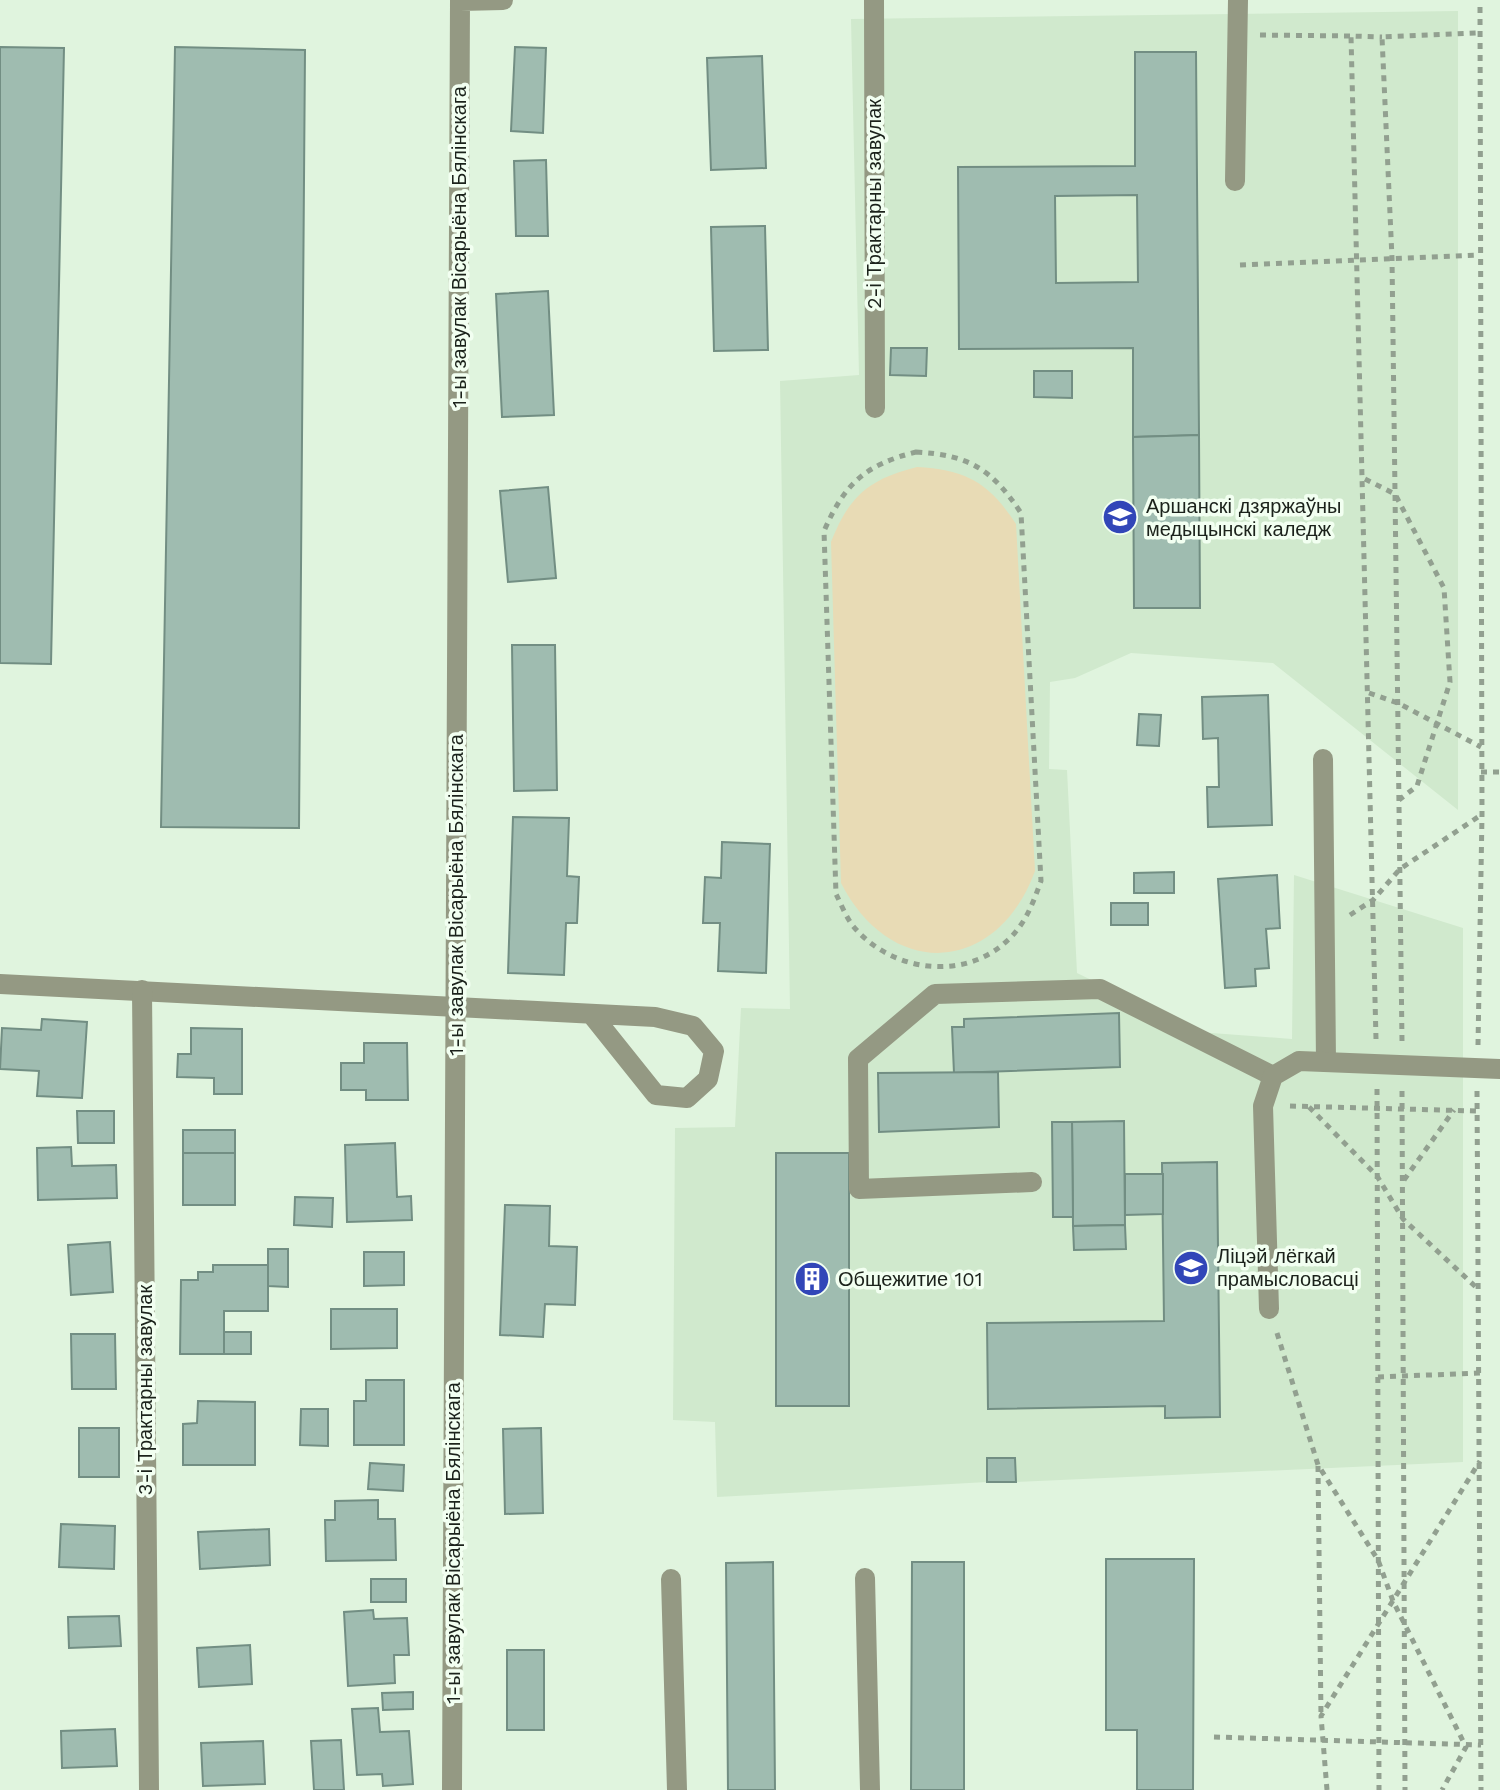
<svg xmlns="http://www.w3.org/2000/svg" width="1500" height="1790" font-family="'Work Sans',sans-serif">
<style>
.built{fill:#d0e9cd}
.green{fill:#e8dbb5}
.building{fill:#9fbcb0;stroke:#728e83;stroke-width:2;fill-rule:evenodd}
.lines{fill:none;stroke-linecap:round;stroke-linejoin:round}
.path{stroke:#92a090;stroke-width:5;stroke-dasharray:6 6;stroke-linecap:butt}
.minor{stroke:#949983;stroke-width:20}
.labels{text-anchor:middle;dominant-baseline:central;stroke-width:7;stroke-linejoin:round;paint-order:stroke}
.street-label{font-size:20px;fill:#1b221b;stroke:#f2fff1}
.poi-label{font-size:20px;fill:#1b221b;stroke:#f2fff1;text-anchor:start}
</style>
<rect width="100%" height="100%" fill="#e0f4de"/>
<polygon class="built" points="1458,11 1458,810 1273,663 1131,653 1075,678 1050,682 1049,769 1067,770 1077,973 1198,1032 1292,1039 1294,875 1463,928 1463,1462 1016,1482 1015,1458 987,1458 987,1482 717,1497 715,1422 673,1420 675,1128 735,1127 741,1008 790,1009 780,381 859,375 851,19"/>
<path class="green" d="M917,467C967,470 989,483 1016,524L1035,871C997,975 891,981 841,883L831,542C849,496 869,479 917,467Z"/>
<g class="building">
<polygon points="0,47 64,48 51,664 0,663"/>
<polygon points="175,47 305,50 299,828 161,827"/>
<polygon points="515,47 546,48 543,133 511,131"/>
<path d="M1135,52H1196L1199,435L1133,437V348L959,349L958,167L1135,166ZM1137,195L1138,282L1056,283L1055,196Z"/>
<polygon points="762,56 766,168 711,170 707,58"/>
<polygon points="546,160 548,236 516,236 514,161"/>
<polygon points="765,226 768,350 714,351 711,227"/>
<polygon points="548,291 554,415 502,417 496,294"/>
<polygon points="891,348 927,348 926,376 890,375"/>
<polygon points="1034,371 1072,371 1072,398 1034,397"/>
<polygon points="1199,435 1200,608 1134,608 1133,437"/>
<polygon points="548,487 556,578 508,582 500,491"/>
<polygon points="512,645 555,645 557,790 514,791"/>
<polygon points="1268,695 1272,825 1208,827 1207,787 1219,787 1218,738 1203,739 1202,697"/>
<polygon points="1139,714 1161,715 1159,746 1137,745"/>
<polygon points="513,817 569,818 567,876 579,877 577,923 566,923 564,975 508,973"/>
<polygon points="722,842 770,844 766,973 718,971 720,923 703,923 705,877 721,878"/>
<polygon points="1174,872 1174,893 1134,893 1134,873"/>
<polygon points="1277,875 1280,928 1266,929 1269,968 1255,969 1256,986 1225,988 1218,879"/>
<rect x="1111" y="903" width="37" height="22"/>
<polygon points="1119,1013 1120,1067 954,1073 952,1027 964,1027 964,1019"/>
<polygon points="42,1019 87,1022 82,1098 37,1096 39,1071 0,1069 2,1028 41,1030"/>
<polygon points="191,1028 242,1029 242,1094 214,1094 214,1078 177,1077 178,1054 191,1054"/>
<polygon points="364,1043 407,1043 408,1100 366,1100 366,1090 341,1090 341,1063 364,1063"/>
<polygon points="998,1072 999,1127 879,1132 878,1073"/>
<polygon points="77,1111 114,1111 114,1143 78,1143"/>
<polygon points="1124,1121 1125,1225 1073,1226 1072,1122"/>
<polygon points="1052,1122 1072,1122 1073,1217 1053,1217"/>
<rect x="183" y="1130" width="52" height="23"/>
<polygon points="395,1143 397,1197 411,1196 412,1220 347,1222 345,1145"/>
<polygon points="71,1147 72,1166 116,1165 117,1198 38,1200 37,1148"/>
<rect x="183" y="1153" width="52" height="52"/>
<rect x="776" y="1153" width="73" height="253"/>
<polygon points="1217,1162 1220,1417 1165,1418 1165,1406 988,1409 987,1323 1164,1321 1162,1163"/>
<polygon points="1125,1174 1163,1174 1163,1214 1125,1215"/>
<polygon points="295,1197 333,1198 332,1227 294,1225"/>
<polygon points="505,1205 550,1206 549,1246 577,1247 575,1305 545,1304 543,1337 500,1335"/>
<polygon points="1125,1225 1126,1249 1074,1250 1073,1226"/>
<polygon points="110,1242 113,1292 71,1295 68,1245"/>
<polygon points="268,1249 288,1249 288,1287 268,1286"/>
<polygon points="364,1252 404,1252 404,1285 364,1286"/>
<polygon points="213,1265 268,1265 268,1311 224,1311 224,1354 180,1354 181,1280 198,1280 198,1272 213,1272"/>
<polygon points="331,1309 397,1309 397,1348 331,1349"/>
<rect x="224" y="1332" width="27" height="22"/>
<polygon points="71,1334 115,1334 116,1389 72,1389"/>
<polygon points="366,1380 404,1380 404,1445 354,1445 354,1401 366,1401"/>
<polygon points="198,1401 255,1402 255,1465 183,1465 183,1424 197,1423"/>
<polygon points="301,1409 328,1409 328,1446 300,1445"/>
<rect x="79" y="1428" width="40" height="49"/>
<polygon points="541,1428 543,1513 505,1514 503,1429"/>
<polygon points="987,1458 1015,1458 1016,1482 987,1482"/>
<polygon points="370,1463 404,1465 403,1491 368,1489"/>
<polygon points="378,1500 378,1519 395,1519 396,1560 326,1561 325,1520 335,1520 335,1501"/>
<polygon points="61,1524 115,1526 114,1569 59,1567"/>
<polygon points="269,1529 270,1565 200,1569 198,1532"/>
<polygon points="1106,1559 1194,1559 1193,1790 1137,1790 1137,1730 1106,1730"/>
<polygon points="773,1562 775,1790 728,1790 726,1563"/>
<polygon points="912,1562 964,1562 964,1790 911,1790"/>
<rect x="371" y="1579" width="35" height="23"/>
<polygon points="373,1610 374,1619 407,1618 409,1655 394,1655 395,1683 348,1686 344,1612"/>
<polygon points="119,1616 121,1646 69,1648 68,1617"/>
<polygon points="250,1645 252,1684 199,1687 197,1648"/>
<rect x="507" y="1650" width="37" height="80"/>
<polygon points="413,1692 413,1709 383,1710 382,1693"/>
<polygon points="378,1708 380,1732 409,1731 413,1784 383,1786 382,1774 357,1775 352,1709"/>
<polygon points="115,1729 117,1766 62,1768 61,1731"/>
<polygon points="341,1740 344,1790 314,1790 311,1741"/>
<polygon points="263,1741 265,1784 203,1786 201,1743"/>
</g>
<g class="lines">
<g class="path">
<polyline points="1260,35 1351,36"/>
<polyline points="1240,265 1478,255"/>
<path d="M916,452C969,455 992,469 1021,513L1041,881C1033,903 1026,923 1008,940C964,982 891,972 853,926C846,917 841,904 836,894L824,531C845,483 865,465 916,452Z"/>
<polyline points="1365,479 1395,494 1444,588 1450,682 1417,786 1399,800"/>
<polyline points="1369,693 1398,703 1481,747"/>
<polyline points="1481,772 1500,772"/>
<polyline points="1350,915 1373,900 1400,869 1481,815"/>
<polyline points="1376,1039 1351,36 1382,37"/>
<polyline points="1402,1041 1392,258 1382,37 1478,33"/>
<polyline points="1478,1045 1482,815 1480,6"/>
<polyline points="1377,1089 1379,1790"/>
<polyline points="1402,1091 1405,1790"/>
<polyline points="1477,1091 1481,1790"/>
<polyline points="1290,1106 1477,1111"/>
<polyline points="1309,1107 1377,1176 1403,1219 1478,1289"/>
<polyline points="1404,1180 1454,1110"/>
<polyline points="1277,1333 1318,1465 1378,1560 1393,1601 1466,1747 1442,1790"/>
<polyline points="1378,1377 1480,1373"/>
<polyline points="1318,1466 1321,1716"/>
<polyline points="1214,1737 1481,1745"/>
<polyline points="1327,1790 1321,1716 1480,1461"/>
</g>
<g class="minor">
<polyline points="874,0 875,408"/>
<polyline points="1235,181 1238,0"/>
<polyline points="1323,759 1326,1062"/>
<polyline points="0,984 655,1017 693,1026 714,1051 708,1079 687,1098 656,1095 592,1015"/>
<polyline points="142,990 149,1790"/>
<polyline points="1032,1182 859,1189 858,1059 935,994 1100,989 1273,1076"/>
<polyline points="1269,1309 1263,1106 1273,1076 1299,1061 1500,1069"/>
<polyline points="865,1578 870,1790"/>
<polyline points="671,1579 677,1790"/>
<polyline points="452,1790 460,1 503,0"/>
</g>
</g>
<defs>
<symbol id="university-disc" viewBox="-11 -11 22 22"><circle r="9.5" fill="#3246b8" stroke="#f2fff1"/><path d="M0-5L7-2L0 1L-7-2ZM-4 1L0 2.5L4 1V4Q0 6-4 4Z" fill="#fff"/></symbol>
<symbol id="building-disc" viewBox="-11 -11 22 22"><circle r="9.5" fill="#3246b8" stroke="#f2fff1"/><path d="M-4-6H4V6H1V3H-1V6H-4ZM-2.5-4.3h1.7v1.8h-1.7ZM.8-4.3h1.7v1.8H.8ZM-2.5-1h1.7V.8h-1.7ZM.8-1h1.7V.8H.8Z" fill="#fff"/></symbol>
</defs>
<g fill-rule="evenodd">
<use href="#university-disc" x="1100" y="497" width="40" height="40"/>
<use href="#university-disc" x="1171" y="1248" width="40" height="40"/>
<use href="#building-disc" x="792" y="1259" width="40" height="40"/>
</g>
<g class="labels">
<g class="street-label">
<text transform="translate(874 204) rotate(-90)">2-і Трактарны завулак</text>
<text transform="translate(459 247) rotate(-90)">1-ы завулак Вісарыёна Бялінскага</text>
<text transform="translate(456 895) rotate(-90)">1-ы завулак Вісарыёна Бялінскага</text>
<text transform="translate(145 1390) rotate(-90)">3-і Трактарны завулак</text>
<text transform="translate(453 1543) rotate(-90)">1-ы завулак Вісарыёна Бялінскага</text>
</g>
<g class="poi-label">
<text x="1146" y="506">Аршанскі дзяржаўны<tspan x="1146" dy="23">медыцынскі каледж</tspan></text>
<text x="1217" y="1256">Ліцэй лёгкай<tspan x="1217" dy="23">прамысловасці</tspan></text>
<text x="838" y="1279">Общежитие 101</text>
</g>
</g>
</svg>
